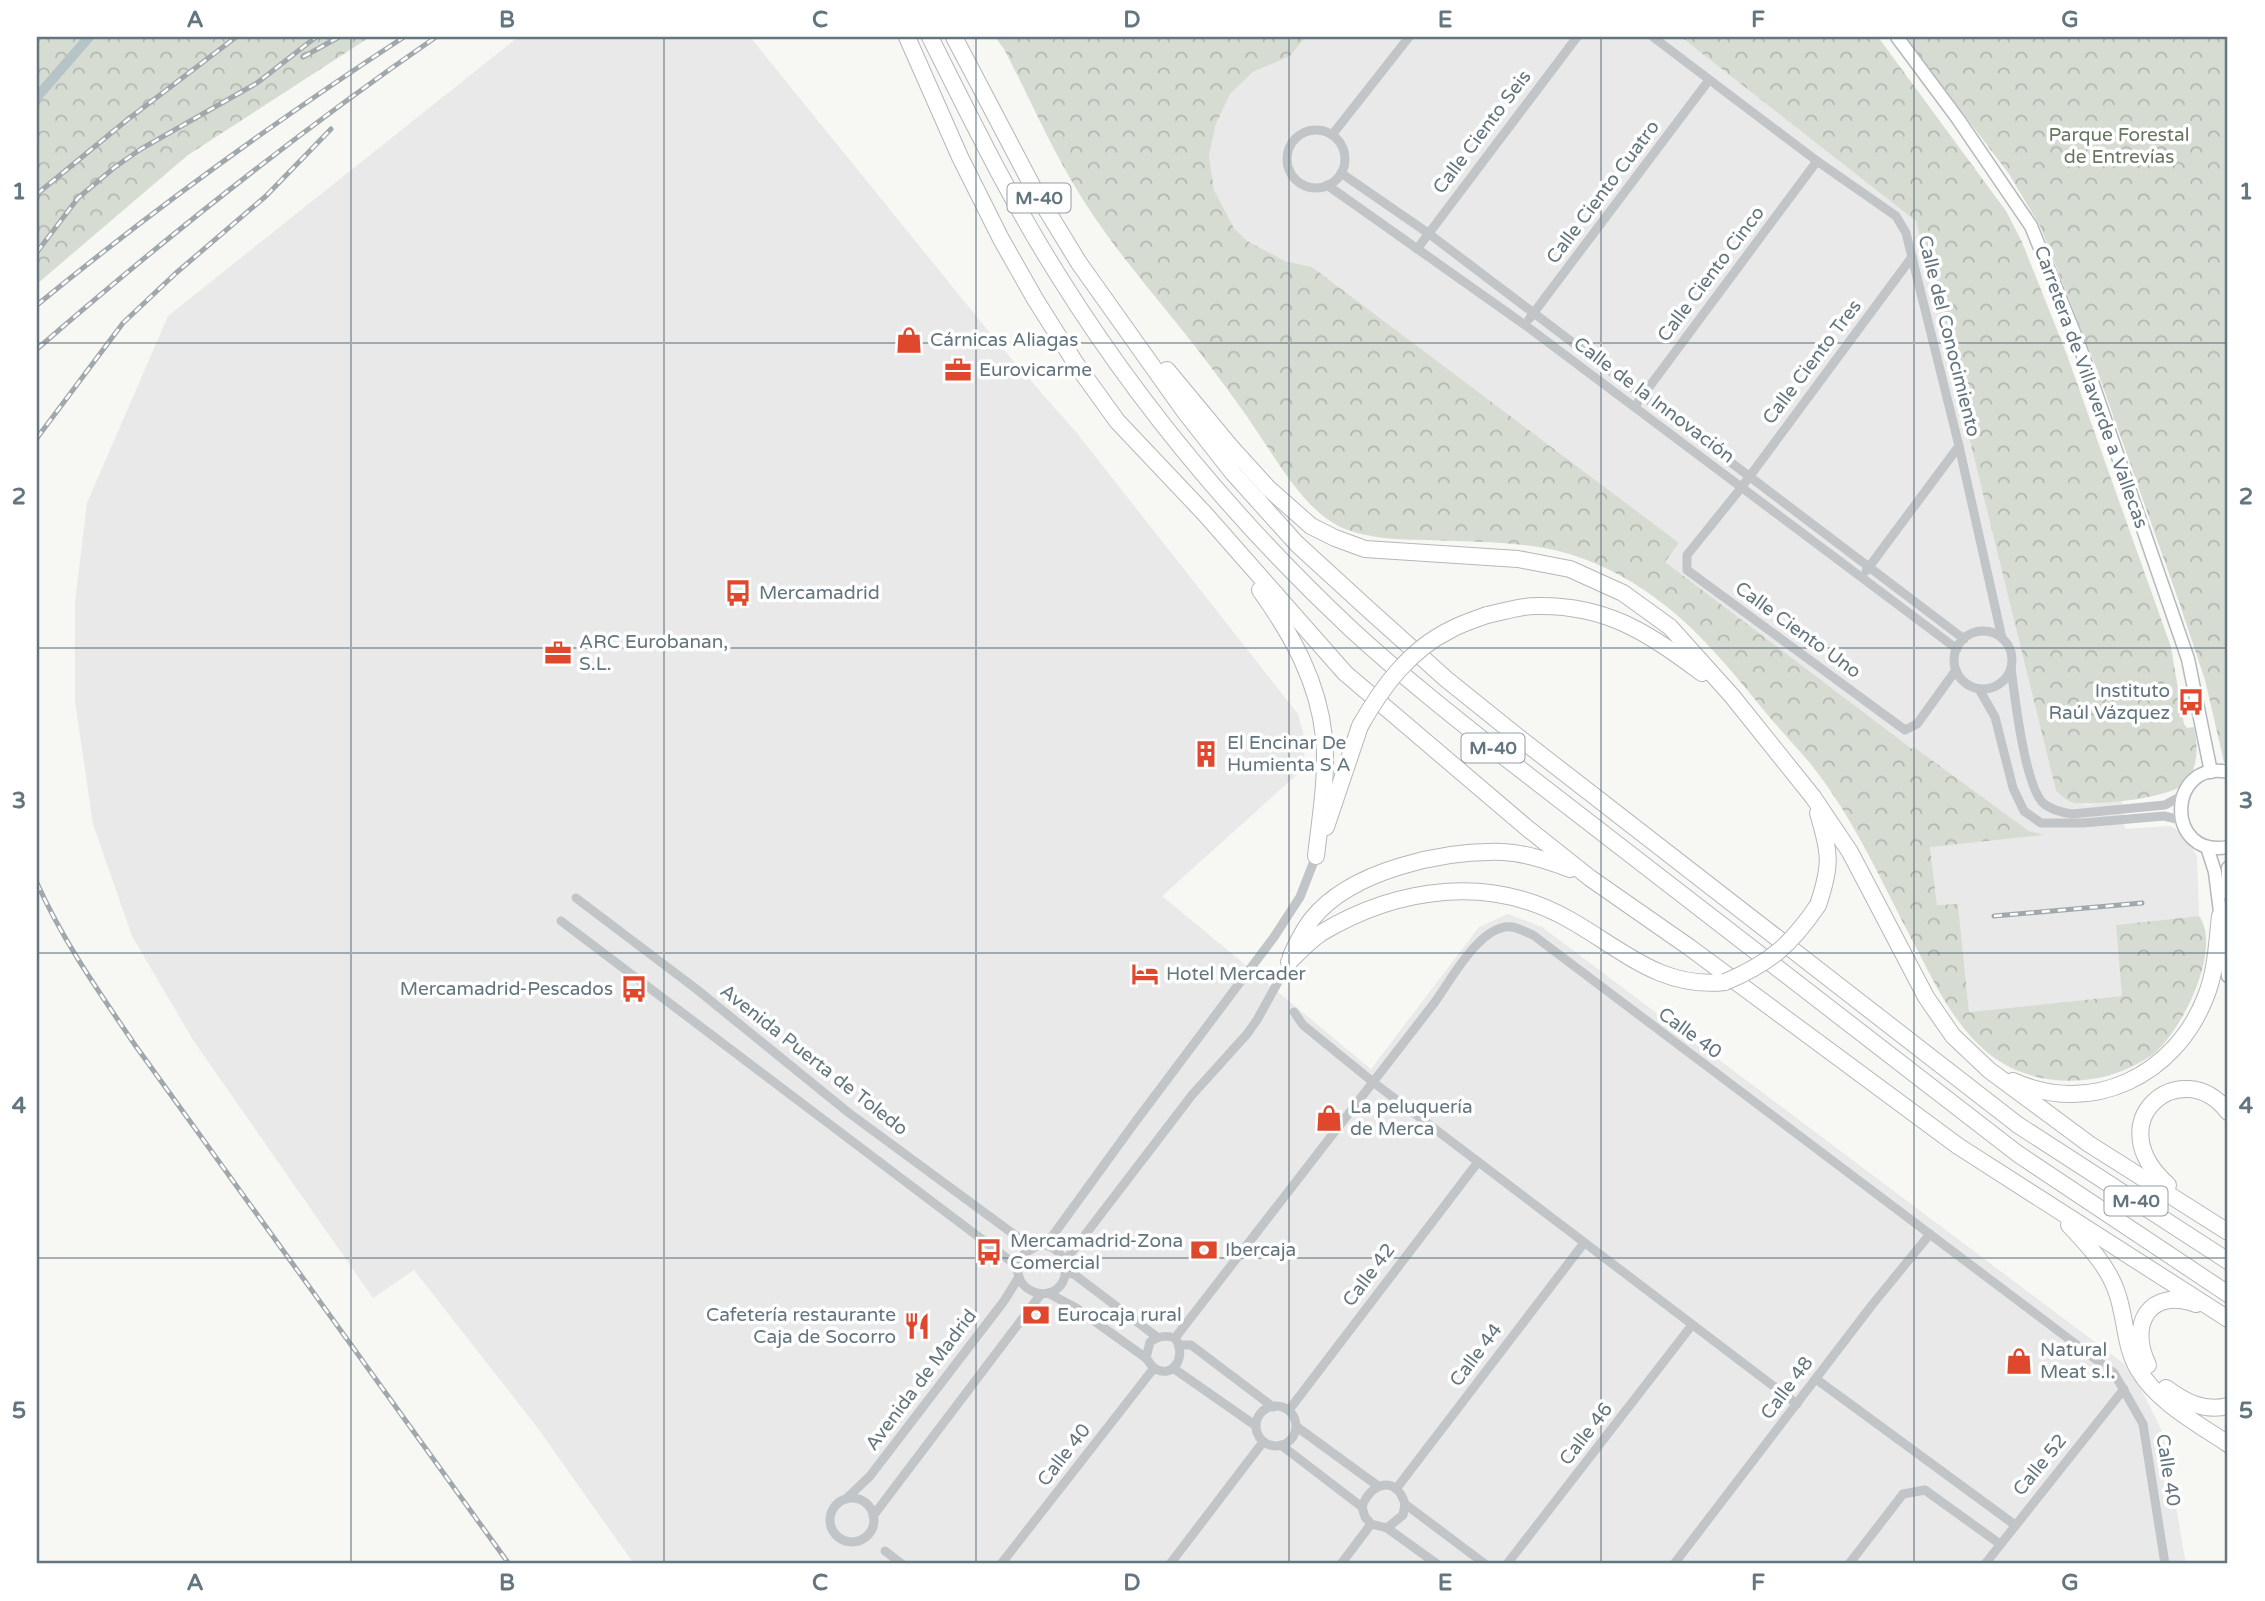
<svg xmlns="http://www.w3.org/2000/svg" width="2265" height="1601" font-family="'Varela Round',sans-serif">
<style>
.built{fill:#e8e9e8}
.park{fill:url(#park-crowns)}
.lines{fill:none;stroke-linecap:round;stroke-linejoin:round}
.canal{stroke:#b6c3c7;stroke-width:10}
.secondary-casing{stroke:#b3b9bd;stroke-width:15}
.motorway-casing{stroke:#b4b8bb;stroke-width:18}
.minor{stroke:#c1c5c8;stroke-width:9}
.secondary{stroke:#fff;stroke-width:12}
.motorway{stroke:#fff;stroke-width:16}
.rail-casing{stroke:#a0a8ac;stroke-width:5}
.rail{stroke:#fff;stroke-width:2.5;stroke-dasharray:8;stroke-linecap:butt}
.motorway-bridge-casing{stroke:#b4b8bb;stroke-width:18;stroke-linecap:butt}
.motorway-bridge{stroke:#fff;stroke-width:16}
.grid{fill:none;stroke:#63757f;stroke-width:2;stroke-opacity:0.55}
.labels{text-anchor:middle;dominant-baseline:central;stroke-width:7;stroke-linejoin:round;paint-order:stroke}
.shield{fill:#fff;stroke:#929ea5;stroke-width:2}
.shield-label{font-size:18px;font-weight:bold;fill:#63757f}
.street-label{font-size:19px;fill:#63757f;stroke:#fff}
.park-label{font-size:19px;fill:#677762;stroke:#fff}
.poi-label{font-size:19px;fill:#63757f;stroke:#fff;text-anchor:start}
.neatline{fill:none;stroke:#63757f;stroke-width:2.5}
.grid-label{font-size:23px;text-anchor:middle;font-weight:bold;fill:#63757f}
</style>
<defs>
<pattern id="park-crowns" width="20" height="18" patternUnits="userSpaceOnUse" patternTransform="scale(1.75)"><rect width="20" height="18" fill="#d7dcd3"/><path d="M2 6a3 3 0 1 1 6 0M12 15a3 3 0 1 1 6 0" fill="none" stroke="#b2b7b0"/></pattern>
</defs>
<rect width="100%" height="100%" fill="#f7f7f4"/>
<g class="built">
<polygon points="518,37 750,37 1002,348 1076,432 1298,714 1306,743 1302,770 1162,896 1371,1069 1479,927 1508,914 1542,927 2123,1363 2141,1389 2163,1433 2186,1564 634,1564 537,1427 414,1270 373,1298 193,1040 132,936 93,824 75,701 75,602 87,503 168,316"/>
<polygon points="1306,37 1681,37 1916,220 2056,791 2071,802 2087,805 2122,800 2125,829 2170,826 2181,832 2197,856 2199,916 2116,925 2123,996 1969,1012 1958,904 1937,905 1930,846 2042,835 2029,831 1914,747 1912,749 1664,562 1678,543 1312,267 1285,261 1246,241 1234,228 1214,190 1209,155 1216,124 1230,94 1253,72 1290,56"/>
</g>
<g class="park">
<polygon points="37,37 370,37 188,155 37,284"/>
<path d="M995,37H1306L1290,56L1253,72L1230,94L1216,124L1209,155L1214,190L1234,228L1247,241L1285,261L1312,267L1679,543L1665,562L1912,749L1914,747L2029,831L2044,835L1930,847L1937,905L1958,904L1969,1012L2122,996L2116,925L2199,916C2223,949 2181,1033 2152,1055C2138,1065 2119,1073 2103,1077C2057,1087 2010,1077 1977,1043C1951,1017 1934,983 1918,951C1888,895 1862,835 1825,783C1810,761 1790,741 1772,720C1751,695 1730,668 1707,644C1668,602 1618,567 1562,552C1528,543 1489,542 1454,541C1418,539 1379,542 1345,529C1308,514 1282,468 1260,436C1244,411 1225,386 1207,362C1165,306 1117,255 1080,195C1051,148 1029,97 1004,49Z"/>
<path d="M1681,37H1878L2006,211L2022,242L2067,355L2171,647L2184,724L2187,728L2194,727C2198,746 2199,767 2185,783C2172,798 2094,806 2074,803C2067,801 2062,796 2056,791L1916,221Z"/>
<polygon points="1905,37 2228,37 2228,764 2224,762 2205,680 2179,602 2096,367 2040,226 2009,174"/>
</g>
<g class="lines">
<polyline class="canal" points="37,97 89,37"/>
<defs>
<g id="secondary">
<polyline points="1897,37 1958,119 2031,226 2080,347 2188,659 2211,772"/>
<path d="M2228,772C2167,759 2164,859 2228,847"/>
<polyline points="2207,847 2215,872 2228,976"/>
<polyline points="2228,868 2228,893"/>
</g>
<g id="motorway">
<polyline points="907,37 960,157 1001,239 1035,299 1076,364 1117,421 1205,514 1345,673 1527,828 1590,878 1689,947 1958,1146 2228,1319"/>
<path d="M930,37C970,117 1010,199 1058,275C1139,405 1240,525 1352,630C1401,675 1454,717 1507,759L2018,1154L2228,1294"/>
<polyline points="954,37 1035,191 1079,263 1185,412 1233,473 1297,544 1368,609 1446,679 1522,740 2018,1125 2228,1261"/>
<polyline points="1167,370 1230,446 1268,488 1311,526 1335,538 1365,549 1518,559 1570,569 1623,593 1670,627 1732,696 1813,797 1850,852 1926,997 1953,1036 1989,1070 2089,1144 2228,1232"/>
<path d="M1260,590C1292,635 1318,681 1324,737C1328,773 1320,820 1316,856"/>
<path d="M1487,615C1503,612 1520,606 1535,606C1606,604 1648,633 1702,673"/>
<path d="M1818,813C1830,853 1832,864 1818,905"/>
<polyline points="1326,827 1360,726"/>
<path d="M1291,956C1297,943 1303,930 1312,919C1351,870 1444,850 1503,852C1526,853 1549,861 1570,869"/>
<path d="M1289,962C1299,952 1309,941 1321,933C1398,887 1490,874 1570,920C1623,950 1661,989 1725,982"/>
<path d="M2013,1081C2092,1117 2176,1075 2206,996C2216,971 2217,943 2220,916"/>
<path d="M2168,1185C2096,1121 2182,1052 2228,1112"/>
<path d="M2069,1225C2087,1244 2107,1265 2116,1290C2126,1316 2124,1345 2138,1369C2157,1402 2197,1423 2228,1444"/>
<path d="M2148,1365C2128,1325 2149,1287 2196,1304"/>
<path d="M2166,1388C2185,1402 2204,1412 2228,1406"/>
</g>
</defs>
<use href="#secondary" class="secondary-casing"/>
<use href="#motorway" class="motorway-casing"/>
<g class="minor">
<polyline points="1653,37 1817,161 1896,216 1906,233 1959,446 2002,638"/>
<circle cx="1316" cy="159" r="29"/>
<polyline points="1332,135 1409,37"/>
<polyline points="1341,173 1428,233 1964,639"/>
<polyline points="1327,185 1525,325 1957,649"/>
<polyline points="1417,249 1577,37"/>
<polyline points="1912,257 1741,488 1687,555 1687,570 1905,730 1917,724 1956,670"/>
<polyline points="1529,319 1709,80"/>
<polyline points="1638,402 1817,161"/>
<polyline points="1866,571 1959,446"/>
<circle cx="1983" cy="660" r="29"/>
<path d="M2011,668C2015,698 2024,780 2042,802C2049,809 2063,813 2072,814L2165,805L2183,795"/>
<polyline points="1979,689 1995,717 2013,788 2024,811 2041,823 2083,823 2164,816 2181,820"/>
<polyline points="576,898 695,988 849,1113 1031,1247"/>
<polyline points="561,921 1017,1266"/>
<polyline points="1294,1012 1303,1025 1373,1082 1797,1404"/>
<path d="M1042,1244C1079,1251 1069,1300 1037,1293C1030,1291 1023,1286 1020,1280C1009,1253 1035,1249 1051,1238L1133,1125L1274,937L1300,897L1316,856"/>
<polyline points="1065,1261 1192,1095 1247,1034 1257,1020 1289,962"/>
<polyline points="1066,1272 1075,1275 1157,1337"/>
<path d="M1048,1293L1076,1308L1146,1358C1149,1361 1150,1365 1154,1368C1172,1380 1188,1357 1175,1338C1165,1335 1158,1336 1150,1342L1146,1358"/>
<path d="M1175,1338L1435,1002C1451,980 1481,923 1512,927C1519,928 1527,933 1533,935L2114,1373L2143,1424L2165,1564"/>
<polyline points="1180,1345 1191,1345 1273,1407"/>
<polyline points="1173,1368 1256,1426"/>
<polyline points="1816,1379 2015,1525"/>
<circle cx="1276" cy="1426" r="20"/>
<polyline points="1289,1410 1478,1162"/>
<polyline points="1297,1427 1378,1486"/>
<polyline points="1281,1445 1362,1507 1365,1517 1371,1524 1387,1528 1437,1564"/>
<polyline points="1396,1489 1584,1243"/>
<circle cx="852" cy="1520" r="22"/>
<polyline points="846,1499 870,1476 1004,1301 1019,1277"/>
<path d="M1362,1507C1370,1483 1396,1474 1405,1504L1485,1564"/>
<polyline points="873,1516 1041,1294"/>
<polyline points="1387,1528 1403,1515 1405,1504"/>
<polyline points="885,1551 902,1564"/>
<polyline points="1001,1564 1154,1368"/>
<polyline points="1170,1564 1263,1442"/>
<polyline points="1341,1564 1371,1524"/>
<polyline points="1507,1564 1692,1325"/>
<polyline points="1674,1564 1872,1305 1930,1234"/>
<polyline points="1849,1564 1903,1494 1925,1490 2000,1544"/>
<polyline points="1985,1564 2124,1389"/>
</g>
<use href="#secondary" class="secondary"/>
<use href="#motorway" class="motorway"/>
<defs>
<g id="rail">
<polyline points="303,57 339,37"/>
<polyline points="37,194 127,120 236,37"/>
<polyline points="37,252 78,198 115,167 141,149 257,83 316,37"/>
<path d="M37,305C154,209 277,120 404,37"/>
<path d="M37,349C165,238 297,133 436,37"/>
<polyline points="37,438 123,323 176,273 266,196 331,129"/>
<path d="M37,883C63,941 99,992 135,1045L509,1564"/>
<polyline points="1994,916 2142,903"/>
</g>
</defs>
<use href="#rail" class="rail-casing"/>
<use href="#rail" class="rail"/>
<defs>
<g id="motorway-bridge">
<path d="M1360,726C1382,687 1410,649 1452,629C1463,623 1476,619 1487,615"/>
<path d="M1725,982C1770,963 1791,945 1818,905"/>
</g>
</defs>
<use href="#motorway-bridge" class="motorway-bridge-casing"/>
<use href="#motorway-bridge" class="motorway-bridge"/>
</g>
<path class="grid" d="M351,37V1564M664,37V1564M976,37V1564M1289,37V1564M1601,37V1564M1914,37V1564M37,343H2228M37,648H2228M37,953H2228M37,1258H2228"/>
<defs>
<symbol id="shop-bare" viewBox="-9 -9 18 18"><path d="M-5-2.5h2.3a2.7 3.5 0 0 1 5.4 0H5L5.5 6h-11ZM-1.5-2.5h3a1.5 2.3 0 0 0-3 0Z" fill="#df482c" stroke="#fff" stroke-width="2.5" paint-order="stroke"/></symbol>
<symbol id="office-bare" viewBox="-9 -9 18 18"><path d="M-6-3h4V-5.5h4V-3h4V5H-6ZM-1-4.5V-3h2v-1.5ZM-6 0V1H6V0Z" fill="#df482c" stroke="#fff" stroke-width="2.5" paint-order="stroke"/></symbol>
<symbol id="bus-bare" viewBox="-9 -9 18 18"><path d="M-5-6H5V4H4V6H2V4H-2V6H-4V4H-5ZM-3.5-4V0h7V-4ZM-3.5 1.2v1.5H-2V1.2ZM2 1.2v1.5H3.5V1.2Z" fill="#df482c" stroke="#fff" stroke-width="2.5" paint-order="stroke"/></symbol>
<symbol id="building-bare" viewBox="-9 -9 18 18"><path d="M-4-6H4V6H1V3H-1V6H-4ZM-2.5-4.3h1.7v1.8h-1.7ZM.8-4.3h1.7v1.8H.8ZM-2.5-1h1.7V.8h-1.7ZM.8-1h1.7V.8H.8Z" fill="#df482c" stroke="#fff" stroke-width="2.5" paint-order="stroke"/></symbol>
<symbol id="hotel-bare" viewBox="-9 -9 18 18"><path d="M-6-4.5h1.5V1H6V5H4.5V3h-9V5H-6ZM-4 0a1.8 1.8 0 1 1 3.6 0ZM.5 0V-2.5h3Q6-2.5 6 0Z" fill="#df482c" stroke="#fff" stroke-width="2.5" paint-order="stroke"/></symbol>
<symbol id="bank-bare" viewBox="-9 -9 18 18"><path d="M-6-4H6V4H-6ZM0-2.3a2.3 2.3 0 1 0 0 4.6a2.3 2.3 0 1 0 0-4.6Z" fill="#df482c" stroke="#fff" stroke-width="2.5" paint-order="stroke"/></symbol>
<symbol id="restaurant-bare" viewBox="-9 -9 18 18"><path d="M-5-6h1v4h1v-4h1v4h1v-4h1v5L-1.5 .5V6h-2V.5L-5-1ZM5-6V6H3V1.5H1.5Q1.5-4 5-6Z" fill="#df482c" stroke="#fff" stroke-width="2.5" paint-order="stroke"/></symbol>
</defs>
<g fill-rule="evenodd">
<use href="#shop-bare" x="890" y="321" width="38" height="38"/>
<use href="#office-bare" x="939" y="351" width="38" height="38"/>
<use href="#bus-bare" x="719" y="574" width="38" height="38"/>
<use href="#office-bare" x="539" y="634" width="38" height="38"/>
<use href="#bus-bare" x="2172" y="683" width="38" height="38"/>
<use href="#building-bare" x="1187" y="735" width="38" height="38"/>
<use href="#hotel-bare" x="1126" y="955" width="38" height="38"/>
<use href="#bus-bare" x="615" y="970" width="38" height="38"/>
<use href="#shop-bare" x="1310" y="1099" width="38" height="38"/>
<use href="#bank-bare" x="1185" y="1231" width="38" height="38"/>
<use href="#bus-bare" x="970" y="1233" width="38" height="38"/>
<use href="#bank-bare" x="1017" y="1296" width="38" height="38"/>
<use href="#restaurant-bare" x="898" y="1307" width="38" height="38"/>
<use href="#shop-bare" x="2000" y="1342" width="38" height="38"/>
</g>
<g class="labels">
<g class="shield">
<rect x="1007.5" y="183.5" width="63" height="29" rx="5"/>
<rect x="1461.5" y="733.5" width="63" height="29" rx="5"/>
<rect x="2104.5" y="1186.5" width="63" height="29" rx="5"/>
</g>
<g class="shield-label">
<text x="1039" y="198">M-40</text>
<text x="1493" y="748">M-40</text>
<text x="2136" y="1201">M-40</text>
</g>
<g class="street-label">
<text transform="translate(1482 132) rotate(-53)">Calle Ciento Seis</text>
<text transform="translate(1603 192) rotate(-53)">Calle Ciento Cuatro</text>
<text transform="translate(1711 274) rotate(-53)">Calle Ciento Cinco</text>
<text transform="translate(1949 336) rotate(76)">Calle del Conocimiento</text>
<text transform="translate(1812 362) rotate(-53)">Calle Ciento Tres</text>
<text transform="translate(2091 387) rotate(70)">Carretera de Villaverde a Vallecas</text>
<text transform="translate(1654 400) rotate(37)">Calle de la Innovación</text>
<text transform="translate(1798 630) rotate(36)">Calle Ciento Uno</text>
<text transform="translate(1690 1033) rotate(36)">Calle 40</text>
<text transform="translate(814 1060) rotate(38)">Avenida Puerta de Toledo</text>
<text transform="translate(1369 1275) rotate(-53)">Calle 42</text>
<text transform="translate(1476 1355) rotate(-53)">Calle 44</text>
<text transform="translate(921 1380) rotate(-53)">Avenida de Madrid</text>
<text transform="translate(1787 1388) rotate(-53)">Calle 48</text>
<text transform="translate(1586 1434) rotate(-52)">Calle 46</text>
<text transform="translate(1064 1455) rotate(-52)">Calle 40</text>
<text transform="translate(2040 1465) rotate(-51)">Calle 52</text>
<text transform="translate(2168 1470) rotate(81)">Calle 40</text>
</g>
<g class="park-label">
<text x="2119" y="135">Parque Forestal<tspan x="2119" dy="22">de Entrevías</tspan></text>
</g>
<g class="poi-label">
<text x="930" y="340">Cárnicas Aliagas</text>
<text x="979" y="370">Eurovicarme</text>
<text x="759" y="593">Mercamadrid</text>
<text x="579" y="642">ARC Eurobanan,<tspan x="579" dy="22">S.L.</tspan></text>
<text x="2170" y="691" text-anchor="end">Instituto<tspan x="2170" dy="22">Raúl Vázquez</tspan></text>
<text x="1227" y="743">El Encinar De<tspan x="1227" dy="22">Humienta S A</tspan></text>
<text x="1166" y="974">Hotel Mercader</text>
<text x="613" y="989" text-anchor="end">Mercamadrid-Pescados</text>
<text x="1350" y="1107">La peluquería<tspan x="1350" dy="22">de Merca</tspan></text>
<text x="1010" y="1241">Mercamadrid-Zona<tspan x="1010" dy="22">Comercial</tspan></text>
<text x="1225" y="1250">Ibercaja</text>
<text x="896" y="1315" text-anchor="end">Cafetería restaurante<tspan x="896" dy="22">Caja de Socorro</tspan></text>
<text x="1057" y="1315">Eurocaja rural</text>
<text x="2040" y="1350">Natural<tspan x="2040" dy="22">Meat s.l.</tspan></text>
</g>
</g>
<rect width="2265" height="1601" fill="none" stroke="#ffffff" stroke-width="77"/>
<rect x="38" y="38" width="2188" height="1524" class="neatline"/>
<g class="grid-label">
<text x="195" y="27">A</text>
<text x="507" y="27">B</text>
<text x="820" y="27">C</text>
<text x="1132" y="27">D</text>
<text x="1445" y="27">E</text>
<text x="1758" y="27">F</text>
<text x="2070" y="27">G</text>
<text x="19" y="199">1</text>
<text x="2246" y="199">1</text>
<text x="19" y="504">2</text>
<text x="2246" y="504">2</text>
<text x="19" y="808">3</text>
<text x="2246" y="808">3</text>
<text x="19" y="1113">4</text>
<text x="2246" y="1113">4</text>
<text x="19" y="1418">5</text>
<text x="2246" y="1418">5</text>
<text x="195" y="1590">A</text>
<text x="507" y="1590">B</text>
<text x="820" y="1590">C</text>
<text x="1132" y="1590">D</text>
<text x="1445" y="1590">E</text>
<text x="1758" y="1590">F</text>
<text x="2070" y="1590">G</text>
</g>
</svg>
